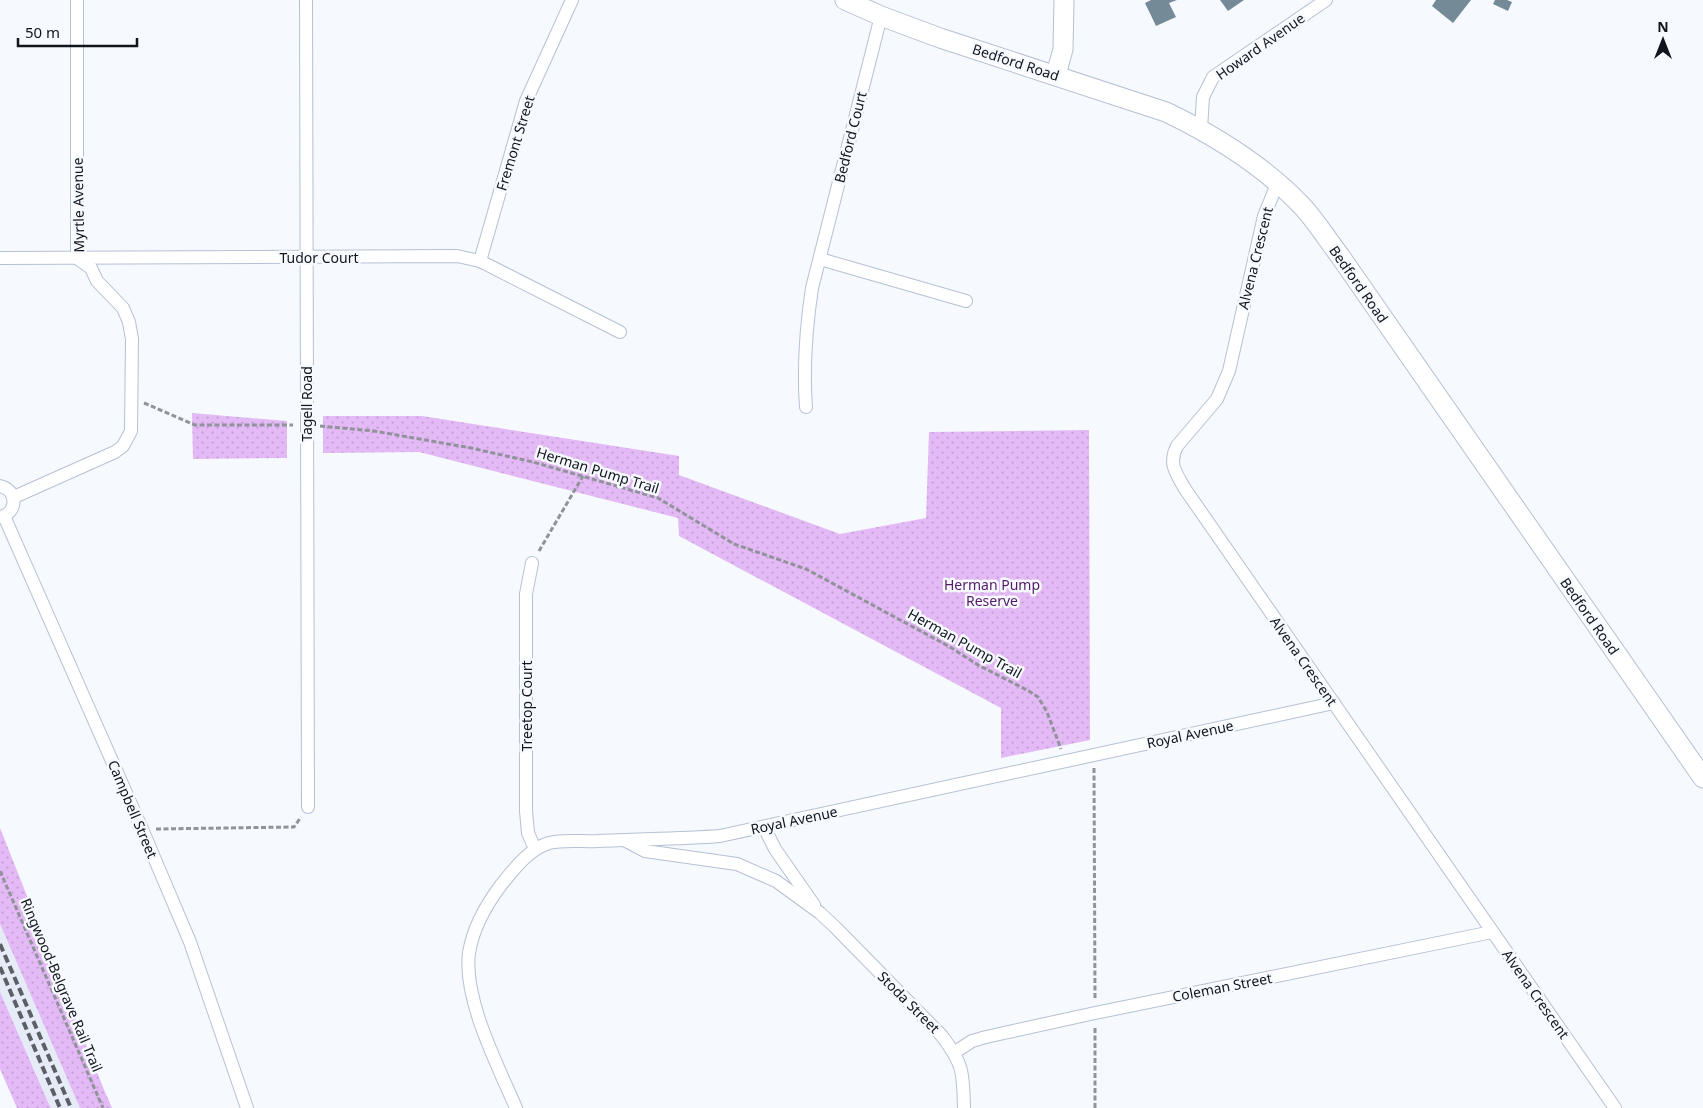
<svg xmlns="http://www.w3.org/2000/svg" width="1703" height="1108" font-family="'Noto Sans',sans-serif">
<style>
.built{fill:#e6ecf7}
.grass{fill:url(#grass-dots)}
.building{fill:#758a97}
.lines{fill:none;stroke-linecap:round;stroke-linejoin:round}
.street-casing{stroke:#b5c1d5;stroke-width:14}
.secondary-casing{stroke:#b5c1d5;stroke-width:21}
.path{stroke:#909399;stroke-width:3;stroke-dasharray:5 2.5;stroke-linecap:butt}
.street{stroke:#fff;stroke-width:12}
.secondary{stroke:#fff;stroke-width:19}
.rail{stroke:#5b5f66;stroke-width:4;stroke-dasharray:8 4;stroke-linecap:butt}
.labels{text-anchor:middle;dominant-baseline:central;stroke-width:5;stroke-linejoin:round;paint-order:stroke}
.street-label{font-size:14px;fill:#11151d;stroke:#f6f9fd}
.park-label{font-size:14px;fill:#531b68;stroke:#f6f9fd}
</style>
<defs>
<pattern id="grass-dots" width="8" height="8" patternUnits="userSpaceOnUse" patternTransform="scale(1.25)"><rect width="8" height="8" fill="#e3baf5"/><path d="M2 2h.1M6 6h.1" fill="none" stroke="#c29fd2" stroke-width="1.8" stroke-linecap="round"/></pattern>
</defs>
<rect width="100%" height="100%" fill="#f6f9fd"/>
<polygon class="built" points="0,924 80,1108 51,1108 0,992"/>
<g class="grass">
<polygon points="192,413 287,421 287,458 193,459"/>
<polygon points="323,416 422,416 679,456 679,475 840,534 926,518 929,432 1089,430 1090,740 1001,758 1001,708 679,536 678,518 419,452 323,453"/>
<polygon points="0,828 105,1092 112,1108 80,1108 0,924"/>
<polygon points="0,992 48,1102 51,1108 17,1108 0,1069"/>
</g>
<g class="building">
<polygon points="1151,0 1177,0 1169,3 1176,17 1156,26 1145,3"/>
<polygon points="1220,0 1244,0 1228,11"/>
<polygon points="1436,0 1471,0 1453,23 1432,6"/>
<polygon points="1495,0 1507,0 1512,2 1508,11 1493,4"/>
</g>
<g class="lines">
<defs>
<g id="street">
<polyline points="306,0 308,807"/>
<polyline points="1201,129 1203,97 1213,77 1326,0"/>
<path d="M1278,182L1264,216L1229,371L1217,399L1177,446C1168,464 1176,473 1185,489L1615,1108"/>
<polyline points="0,258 457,256 480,261 620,332"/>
<polyline points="820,259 966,301"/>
<polyline points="480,261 526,101 572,0"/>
<path d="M806,407C803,367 806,328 812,288L881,16"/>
<path d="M0,486C18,490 18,513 0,517"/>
<polyline points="14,497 115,452 123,446 131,431 132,339 129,322 123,308 97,281 91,268 77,258 77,0"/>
<polyline points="4,516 142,829 190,942 247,1108"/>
<polyline points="532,563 526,594 526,811 528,833 535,849"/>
<polyline points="764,827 775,849 814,905"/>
<path d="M626,841L645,851L737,864L776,881L820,913L836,928L942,1036C964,1065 963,1073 964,1108"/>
<polyline points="955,1052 972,1041 986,1037 1095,1013 1492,932"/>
<path d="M516,1108C498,1066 463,999 469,953C473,927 486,905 501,885C514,869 529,849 549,843C565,839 582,842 598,841C639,839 680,839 720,836L1334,703"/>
</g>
<g id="secondary">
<path d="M845,0L881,16L940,38L1166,112C1216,136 1264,166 1302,206C1316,221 1327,239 1340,256L1703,778"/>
<polyline points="1056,75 1063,49 1064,0"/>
</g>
</defs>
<use href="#street" class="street-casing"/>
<use href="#secondary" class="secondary-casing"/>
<g class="path">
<polyline points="144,403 195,425 293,425"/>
<polyline points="320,426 374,431 471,448 533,462 658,498 734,544 806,569 950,647 978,665 1027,690 1038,697 1047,712 1061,749"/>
<polyline points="539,551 583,476"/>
<polyline points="1094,768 1095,998"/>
<polyline points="156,829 294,827 301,817"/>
<polyline points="0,871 103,1108"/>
<polyline points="1095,1108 1095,1027"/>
</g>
<use href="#street" class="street"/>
<use href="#secondary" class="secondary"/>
<g class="rail">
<polyline points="0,944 71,1108"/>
<polyline points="0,967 60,1108"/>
</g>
</g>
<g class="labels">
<g class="street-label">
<text transform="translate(1260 46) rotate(-35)">Howard Avenue</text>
<text transform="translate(1016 62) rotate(18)">Bedford Road</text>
<text transform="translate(850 137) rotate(-76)">Bedford Court</text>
<text transform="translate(515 143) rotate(-73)">Fremont Street</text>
<text transform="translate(78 205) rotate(-91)">Myrtle Avenue</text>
<text x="319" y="257">Tudor Court</text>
<text transform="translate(1255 258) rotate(-76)">Alvena Crescent</text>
<text transform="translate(1359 284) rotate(55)">Bedford Road</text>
<text transform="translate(306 404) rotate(-90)">Tagell Road</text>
<text transform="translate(598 470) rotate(17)">Herman Pump Trail</text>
<text transform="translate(1590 616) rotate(55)">Bedford Road</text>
<text transform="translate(965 643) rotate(29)">Herman Pump Trail</text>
<text transform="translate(1304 661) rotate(55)">Alvena Crescent</text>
<text transform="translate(526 706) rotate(-90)">Treetop Court</text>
<text transform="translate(1190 734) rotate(-12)">Royal Avenue</text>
<text transform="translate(133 809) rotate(67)">Campbell Street</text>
<text transform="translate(794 820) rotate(-12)">Royal Avenue</text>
<text transform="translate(62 985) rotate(67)">Ringwood-Belgrave Rail Trail</text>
<text transform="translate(1222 987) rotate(-11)">Coleman Street</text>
<text transform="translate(1536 994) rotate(55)">Alvena Crescent</text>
<text transform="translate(909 1002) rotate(45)">Stoda Street</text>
</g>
<g class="park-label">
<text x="992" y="584">Herman Pump<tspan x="992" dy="16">Reserve</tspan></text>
</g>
</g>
<g transform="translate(1663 40)" stroke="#f6f9fd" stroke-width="4" paint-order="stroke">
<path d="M0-4L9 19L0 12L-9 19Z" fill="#11151d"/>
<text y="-8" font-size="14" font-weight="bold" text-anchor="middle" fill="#11151d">N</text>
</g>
<path d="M18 38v8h119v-8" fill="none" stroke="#11151d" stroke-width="2.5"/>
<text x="25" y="38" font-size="15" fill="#11151d" stroke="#f6f9fd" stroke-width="4" paint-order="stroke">50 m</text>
</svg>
